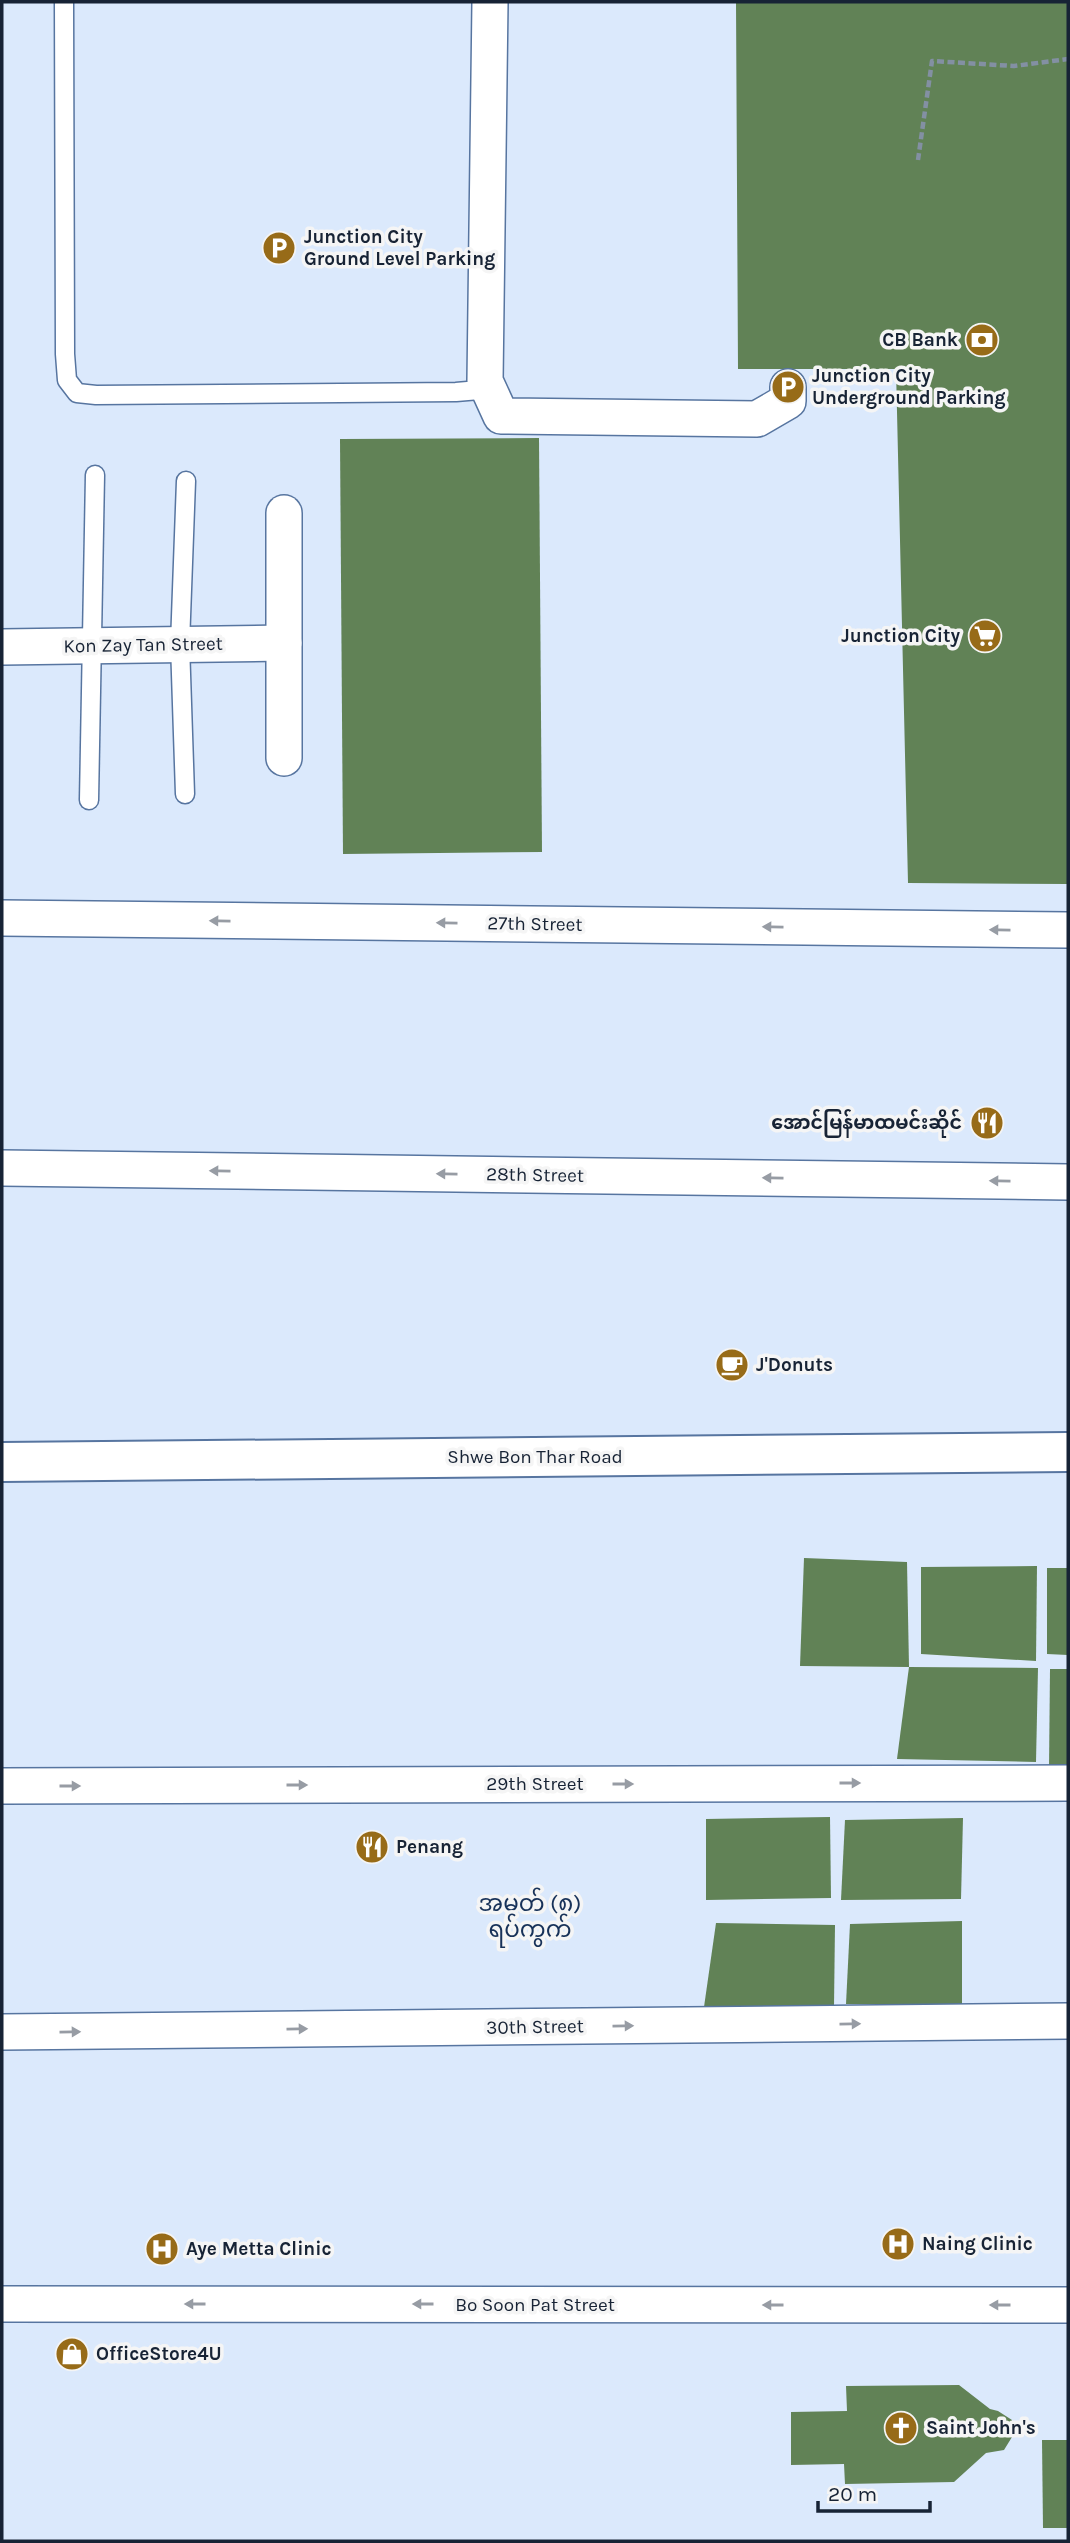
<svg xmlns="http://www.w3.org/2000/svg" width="1070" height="2543" font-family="Karla,'Noto Sans Myanmar',sans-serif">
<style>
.building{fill:#618256}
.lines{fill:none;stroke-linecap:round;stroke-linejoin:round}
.service-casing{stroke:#5775a0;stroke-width:21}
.minor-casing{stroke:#5775a0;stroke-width:38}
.secondary-casing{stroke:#5775a0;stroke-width:42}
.path{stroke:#8390a3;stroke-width:4.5;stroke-dasharray:7 3.5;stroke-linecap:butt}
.service{stroke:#fff;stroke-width:18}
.minor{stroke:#fff;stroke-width:35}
.secondary{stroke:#fff;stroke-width:38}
.oneway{fill:#979ca4}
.labels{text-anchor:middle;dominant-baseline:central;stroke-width:7;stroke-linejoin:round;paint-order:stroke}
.poi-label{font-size:19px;font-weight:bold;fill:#172335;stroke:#f5f5f5;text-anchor:start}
.street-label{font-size:19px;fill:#172335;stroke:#f5f5f5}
.quarter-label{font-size:23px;fill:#183259;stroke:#f5f5f5}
</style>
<rect width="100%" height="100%" fill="#dbe9fc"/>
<g class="building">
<polygon points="736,2 1068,2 1068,884 908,883 896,369 738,369"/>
<polygon points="539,438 542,852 343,854 340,439"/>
<polygon points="804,1558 907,1562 909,1667 800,1666"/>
<polygon points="1037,1566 1036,1661 921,1654 921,1567"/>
<polygon points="1047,1568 1068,1568 1068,1655 1047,1654"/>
<polygon points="909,1667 1038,1668 1036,1762 897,1759"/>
<polygon points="1050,1669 1068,1669 1068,1769 1049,1769"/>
<polygon points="830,1817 831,1898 706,1900 706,1819"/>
<polygon points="963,1818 961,1899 841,1900 845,1820"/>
<polygon points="962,1921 962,2005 846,2004 850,1924"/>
<polygon points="716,1923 835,1925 834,2006 704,2007"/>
<polygon points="959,2385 990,2409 998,2411 1012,2420 1012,2437 1004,2450 986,2453 954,2482 845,2484 844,2464 791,2465 791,2412 847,2411 846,2386"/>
<polygon points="1042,2440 1068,2440 1068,2528 1043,2528"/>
</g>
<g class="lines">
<defs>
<g id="service">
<polyline points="64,2 65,354 67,380 77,393 96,395 456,392 491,389"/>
<polyline points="185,794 180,644 186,481"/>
<polyline points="89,800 95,475"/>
</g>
<g id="minor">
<polyline points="490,2 485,381 501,416 757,419 788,401 788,387"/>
<polyline points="2,647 284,643"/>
<polyline points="284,758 284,513"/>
<polyline points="2,918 1068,930"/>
<polyline points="2,1168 1068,1182"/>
<polyline points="2,1786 1068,1783"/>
<polyline points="2,2032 1068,2021"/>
<polyline points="2,2304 1068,2305"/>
</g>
<polyline id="secondary" points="2,1462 1068,1452"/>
</defs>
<use href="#service" class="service-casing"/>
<use href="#minor" class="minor-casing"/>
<use href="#secondary" class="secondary-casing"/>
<polyline class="path" points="918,160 932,61 1014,66 1068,59"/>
<use href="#service" class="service"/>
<use href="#minor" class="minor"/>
<use href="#secondary" class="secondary"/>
</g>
<defs><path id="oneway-solid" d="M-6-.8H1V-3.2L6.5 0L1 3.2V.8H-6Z" transform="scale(1.75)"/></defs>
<g class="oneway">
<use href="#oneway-solid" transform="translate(220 921) rotate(-179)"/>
<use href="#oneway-solid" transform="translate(447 923) rotate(-179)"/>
<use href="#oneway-solid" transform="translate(773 927) rotate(-179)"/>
<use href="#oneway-solid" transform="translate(1000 930) rotate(-179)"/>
<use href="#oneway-solid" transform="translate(220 1171) rotate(-179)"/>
<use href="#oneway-solid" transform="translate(447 1174) rotate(-179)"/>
<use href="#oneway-solid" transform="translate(773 1178) rotate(-179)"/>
<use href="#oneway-solid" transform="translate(1000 1181) rotate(-179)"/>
<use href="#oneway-solid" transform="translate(850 1783)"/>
<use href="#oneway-solid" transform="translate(623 1784)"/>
<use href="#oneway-solid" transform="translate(297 1785)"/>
<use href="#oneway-solid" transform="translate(70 1786)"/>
<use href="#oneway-solid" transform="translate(850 2024) rotate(-1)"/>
<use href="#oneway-solid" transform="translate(623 2026) rotate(-1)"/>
<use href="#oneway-solid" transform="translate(297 2029) rotate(-1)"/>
<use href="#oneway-solid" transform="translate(70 2032) rotate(-1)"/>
<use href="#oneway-solid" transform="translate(195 2304) rotate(-180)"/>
<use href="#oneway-solid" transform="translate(423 2304) rotate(-180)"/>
<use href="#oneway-solid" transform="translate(773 2305) rotate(-180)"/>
<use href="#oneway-solid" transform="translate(1000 2305) rotate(-180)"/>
</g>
<defs>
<symbol id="parking-disc" viewBox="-11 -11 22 22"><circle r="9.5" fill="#976b18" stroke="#f5f5f5"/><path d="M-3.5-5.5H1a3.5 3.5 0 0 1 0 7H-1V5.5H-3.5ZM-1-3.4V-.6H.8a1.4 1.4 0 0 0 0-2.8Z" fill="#fff"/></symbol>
<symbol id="bank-disc" viewBox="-11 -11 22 22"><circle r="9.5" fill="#976b18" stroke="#f5f5f5"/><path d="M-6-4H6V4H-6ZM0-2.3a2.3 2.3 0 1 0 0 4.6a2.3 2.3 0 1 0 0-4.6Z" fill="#fff"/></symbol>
<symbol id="supermarket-disc" viewBox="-11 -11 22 22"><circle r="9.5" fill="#976b18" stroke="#f5f5f5"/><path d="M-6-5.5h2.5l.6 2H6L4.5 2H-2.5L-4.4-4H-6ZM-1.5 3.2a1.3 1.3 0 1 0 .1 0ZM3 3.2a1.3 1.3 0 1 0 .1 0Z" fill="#fff"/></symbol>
<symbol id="restaurant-disc" viewBox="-11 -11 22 22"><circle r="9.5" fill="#976b18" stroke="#f5f5f5"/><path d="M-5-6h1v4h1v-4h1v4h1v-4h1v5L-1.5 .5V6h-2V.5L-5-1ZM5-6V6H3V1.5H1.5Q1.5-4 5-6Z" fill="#fff"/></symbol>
<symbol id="cafe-disc" viewBox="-11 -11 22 22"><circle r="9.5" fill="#976b18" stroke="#f5f5f5"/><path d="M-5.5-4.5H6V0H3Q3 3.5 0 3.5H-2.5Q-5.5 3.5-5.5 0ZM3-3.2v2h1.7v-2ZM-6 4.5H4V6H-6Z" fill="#fff"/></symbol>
<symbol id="hospital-disc" viewBox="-11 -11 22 22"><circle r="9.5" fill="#976b18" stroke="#f5f5f5"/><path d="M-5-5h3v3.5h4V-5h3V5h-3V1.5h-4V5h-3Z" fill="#fff"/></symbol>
<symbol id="shop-disc" viewBox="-11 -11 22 22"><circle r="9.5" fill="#976b18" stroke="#f5f5f5"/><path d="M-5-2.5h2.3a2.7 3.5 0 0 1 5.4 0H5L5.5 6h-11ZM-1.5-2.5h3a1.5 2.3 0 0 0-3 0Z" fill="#fff"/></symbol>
<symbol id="church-disc" viewBox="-11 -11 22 22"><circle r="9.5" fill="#976b18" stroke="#f5f5f5"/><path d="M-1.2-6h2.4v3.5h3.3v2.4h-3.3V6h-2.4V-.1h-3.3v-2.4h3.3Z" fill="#fff"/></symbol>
</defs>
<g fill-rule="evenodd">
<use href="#parking-disc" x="260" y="229" width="38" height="38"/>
<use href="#bank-disc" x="963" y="321" width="38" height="38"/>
<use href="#parking-disc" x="769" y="368" width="38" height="38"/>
<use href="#supermarket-disc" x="966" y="617" width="38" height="38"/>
<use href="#restaurant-disc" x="968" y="1104" width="38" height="38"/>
<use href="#cafe-disc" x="713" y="1346" width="38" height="38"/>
<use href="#restaurant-disc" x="353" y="1828" width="38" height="38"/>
<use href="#hospital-disc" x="879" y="2225" width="38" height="38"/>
<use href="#hospital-disc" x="143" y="2230" width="38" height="38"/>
<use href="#shop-disc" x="53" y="2335" width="38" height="38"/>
<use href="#church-disc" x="882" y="2409" width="38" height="38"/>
</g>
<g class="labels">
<g class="poi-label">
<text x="304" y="237">Junction City<tspan x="304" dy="22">Ground Level Parking</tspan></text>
<text x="958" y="340" text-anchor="end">CB Bank</text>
<text x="812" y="376">Junction City<tspan x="812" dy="22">Underground Parking</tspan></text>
<text x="960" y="636" text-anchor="end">Junction City</text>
<text x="962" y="1123" text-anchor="end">အောင်မြန်မာထမင်းဆိုင်</text>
<text x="756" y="1365">J'Donuts</text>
<text x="396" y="1847">Penang</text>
<text x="922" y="2244">Naing Clinic</text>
<text x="186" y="2249">Aye Metta Clinic</text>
<text x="96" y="2354">OfficeStore4U</text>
<text x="926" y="2428">Saint John's</text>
</g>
<g class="street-label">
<text transform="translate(143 645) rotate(-1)">Kon Zay Tan Street</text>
<text transform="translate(535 924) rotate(1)">27th Street</text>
<text transform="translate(535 1175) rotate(1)">28th Street</text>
<text x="535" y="1457">Shwe Bon Thar Road</text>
<text x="535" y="1784">29th Street</text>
<text transform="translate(535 2027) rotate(-1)">30th Street</text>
<text x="535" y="2305">Bo Soon Pat Street</text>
</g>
<g class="quarter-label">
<text x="530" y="1903">အမှတ် (၈)<tspan x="530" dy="26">ရပ်ကွက်</tspan></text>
</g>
</g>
<rect width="1070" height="2543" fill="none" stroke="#172335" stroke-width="7"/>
<path d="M818 2501v10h112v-10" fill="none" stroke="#172335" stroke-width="3.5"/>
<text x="828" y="2501" font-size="21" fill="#172335" stroke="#f5f5f5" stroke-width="5" paint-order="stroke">20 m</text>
</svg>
